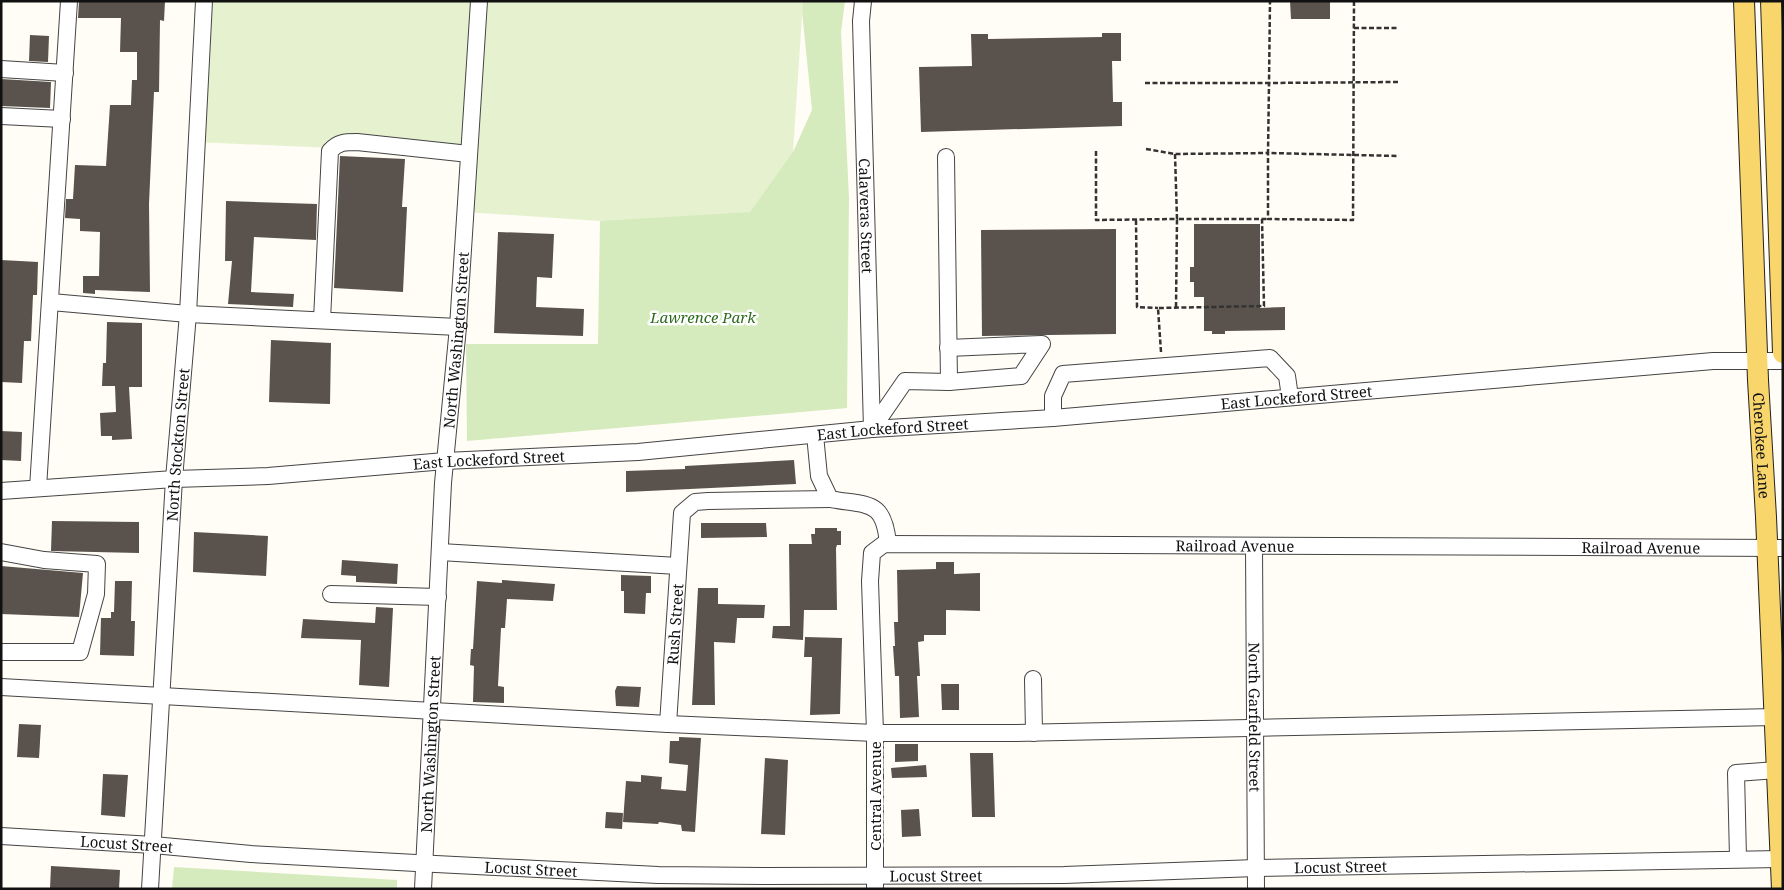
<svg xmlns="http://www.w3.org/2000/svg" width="1784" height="890" font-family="'Noto Serif',serif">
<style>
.green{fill:#d5ebbd}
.pitch{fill:#e6f2cf}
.building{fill:#5a524d}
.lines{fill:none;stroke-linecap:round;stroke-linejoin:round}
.minor-casing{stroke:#444;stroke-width:18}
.major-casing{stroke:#222;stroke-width:22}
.path{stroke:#333;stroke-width:2.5;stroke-dasharray:5 2.5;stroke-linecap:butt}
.minor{stroke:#fff;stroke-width:16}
.major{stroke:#f9d66b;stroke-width:20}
.labels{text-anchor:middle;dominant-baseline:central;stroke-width:5;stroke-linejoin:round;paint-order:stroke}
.street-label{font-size:15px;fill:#111;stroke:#fff}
.park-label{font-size:15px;font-style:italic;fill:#2f6b1f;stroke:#fff}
</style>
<rect width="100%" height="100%" fill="#fffdf5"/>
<g class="green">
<polygon points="801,1 845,1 841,32 849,198 847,408 467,441 466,344 598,344 600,221 626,217 793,152 812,110"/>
<polygon points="174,867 397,880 397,889 172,889"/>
</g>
<polygon class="pitch" points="204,1 803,1 793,152 750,212 600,221 465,212 466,154 196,142"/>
<g class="building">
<polygon points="79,1 165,1 164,21 160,20 159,92 154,92 149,204 150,292 95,290 95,294 83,293 83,276 99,276 100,232 80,231 80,219 65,218 66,199 73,199 75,165 106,166 110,105 131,105 132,80 137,80 137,52 120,52 121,18 78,18"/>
<polygon points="1290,1 1330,1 1330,19 1291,19"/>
<polygon points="1102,33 1121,33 1121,61 1112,61 1113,102 1122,102 1122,126 921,132 919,67 972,66 971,34 988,34 988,39 1102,37"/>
<polygon points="30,35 49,36 48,62 29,61"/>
<polygon points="1,79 51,82 50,108 1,106"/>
<polygon points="340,156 405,159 402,207 407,207 403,292 334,288"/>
<polygon points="226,201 317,204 316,240 254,237 251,292 294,294 293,307 228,304 232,261 225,261"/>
<polygon points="1194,224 1260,224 1260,308 1285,307 1285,330 1225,331 1225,334 1212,334 1212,331 1204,331 1204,297 1194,297 1194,282 1190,282 1190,267 1194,267"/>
<polygon points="1116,229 1116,334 982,336 981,230"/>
<polygon points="498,232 554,234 552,278 537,277 536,307 584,309 583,336 494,333"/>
<polygon points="1,260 38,262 37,295 33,295 31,341 24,341 22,383 1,382"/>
<polygon points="107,322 142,323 142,387 129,387 132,439 112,440 112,436 101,436 100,413 116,412 115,386 102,386 103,363 106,363"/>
<polygon points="271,340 331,343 330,404 269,402"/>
<polygon points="1,431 22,432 21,461 1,460"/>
<polygon points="794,460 796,484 626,492 626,471 685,469 685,466"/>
<polygon points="52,521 139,522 139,553 51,551"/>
<polygon points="701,523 766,523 767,537 701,538"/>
<polygon points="815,528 837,528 837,531 841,531 841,545 837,545 836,548 837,610 804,610 803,640 772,638 773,626 790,626 789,544 812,544 811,534 815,534"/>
<polygon points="194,532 268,536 266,576 193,572"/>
<polygon points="342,560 398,564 397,584 356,582 356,576 341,575"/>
<polygon points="936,562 954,562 954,574 980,573 980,611 946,610 946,635 924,635 924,641 918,642 920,676 917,676 919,717 900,718 899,676 895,676 893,646 895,646 894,622 898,622 897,570 936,569"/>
<polygon points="1,566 83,573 79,617 1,614"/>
<polygon points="621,575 651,576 651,593 646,593 645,614 624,613 624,591 621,591"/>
<polygon points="502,580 555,584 553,601 507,599 505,628 501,628 498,686 504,687 504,703 473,702 474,666 470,665 471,649 473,649 477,581 502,583"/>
<polygon points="115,581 132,581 131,621 135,621 134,656 100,655 101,618 111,618 111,612 114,612"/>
<polygon points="698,588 718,588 718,604 765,605 764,618 737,618 735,643 714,642 715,705 692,705"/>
<polygon points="376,607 393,608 389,687 359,685 361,640 301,638 303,619 375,623"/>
<polygon points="805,637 842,638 840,714 810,715 812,657 804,657"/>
<polygon points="941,684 959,684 959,710 942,710"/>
<polygon points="617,686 641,687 639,707 616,706 615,691"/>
<polygon points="19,724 41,725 39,758 17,757"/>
<polygon points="679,737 701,738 695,832 682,831 681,825 659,822 658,824 623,822 626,781 641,782 641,775 662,777 661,789 686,791 688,765 669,763 670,741 679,741"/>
<polygon points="895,744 918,744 918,761 895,762"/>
<polygon points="970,753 993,753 995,817 972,817"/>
<polygon points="765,758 788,760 785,835 761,834"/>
<polygon points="926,765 927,777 892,778 891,768"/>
<polygon points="103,774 128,775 125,817 101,815"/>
<polygon points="919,809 921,836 902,837 901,810"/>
<polygon points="606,812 623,813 622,829 605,828"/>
<polygon points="51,866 120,870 119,889 50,889"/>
</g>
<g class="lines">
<defs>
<g id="minor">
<path id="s1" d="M863,1L861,21L872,429"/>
<polyline points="1,69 65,73"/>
<polyline points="1,116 62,119"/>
<polyline points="51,302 188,314 458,327"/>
<path d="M322,320L330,151C338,142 345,142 357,142L469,154"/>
<polyline points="948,348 1042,344 1021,376 949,382"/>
<polyline points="1053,418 1053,396 1063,374 1270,358 1287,376 1290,397"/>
<polyline points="872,429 905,381 949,382 946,157"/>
<path d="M815,435L819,476L830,499C868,506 884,499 888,544"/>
<polyline points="38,488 69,1"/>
<path id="s2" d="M1,491L174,479L268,476L445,461L638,452L872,429L1053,418L1713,361H1783"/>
<path id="s3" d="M1254,546L1256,889"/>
<polyline points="1,552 44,560 97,564 96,594 80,652 1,652"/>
<polyline points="440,552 678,566"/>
<polyline points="331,594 438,597"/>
<polyline points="1033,679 1034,733"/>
<polyline points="1,687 668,724 875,733 1013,733 1775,717"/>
<path id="s4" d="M668,724L682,513L695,502L708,501L830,499"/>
<path id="s5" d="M1,836L153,845L251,854L416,863L658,875L763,876L1064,875L1256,868L1781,859"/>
<polyline points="1738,858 1736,773 1777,770"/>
<path id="s6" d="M150,889L174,479L188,314L204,1"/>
<path id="s7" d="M423,889L443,483L458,327L479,1"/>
<path id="s8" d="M875,889V733L870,581L872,553L884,544L1783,548"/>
</g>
<g id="major">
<path id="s9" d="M1744,1L1758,380L1766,517L1782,889"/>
<polyline points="1771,1 1783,353"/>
</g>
</defs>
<use href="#minor" class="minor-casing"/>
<use href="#major" class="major-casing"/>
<g class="path">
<polyline points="1354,28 1397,28"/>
<polyline points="1398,82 1269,83 1268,153 1399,156"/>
<polyline points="1145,83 1269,83 1270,1"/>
<polyline points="1146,149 1175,154 1268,153 1268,219 1353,220 1354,1"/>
<polyline points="1096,151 1096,220 1177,219 1175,154"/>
<polyline points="1136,220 1137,307 1158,308"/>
<polyline points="1176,307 1177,219 1268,219"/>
<polyline points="1161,352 1158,308 1264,306 1262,219"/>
</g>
<use href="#minor" class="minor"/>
<use href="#major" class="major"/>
</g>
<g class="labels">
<g class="street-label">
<text stroke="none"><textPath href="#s1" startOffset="215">Calaveras Street</textPath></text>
<text stroke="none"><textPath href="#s7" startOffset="550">North Washington Street</textPath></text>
<text stroke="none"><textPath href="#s2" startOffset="1299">East Lockeford Street</textPath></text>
<text stroke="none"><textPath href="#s2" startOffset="894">East Lockeford Street</textPath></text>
<text stroke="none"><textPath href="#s6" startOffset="445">North Stockton Street</textPath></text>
<text stroke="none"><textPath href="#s9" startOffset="445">Cherokee Lane</textPath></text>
<text stroke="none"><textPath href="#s2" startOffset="489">East Lockeford Street</textPath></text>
<text stroke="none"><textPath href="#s8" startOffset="702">Railroad Avenue</textPath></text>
<text stroke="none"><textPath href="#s8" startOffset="1108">Railroad Avenue</textPath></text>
<text stroke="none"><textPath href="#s4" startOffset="100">Rush Street</textPath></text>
<text stroke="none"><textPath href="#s3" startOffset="171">North Garfield Street</textPath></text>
<text stroke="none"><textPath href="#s7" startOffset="145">North Washington Street</textPath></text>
<text transform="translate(875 796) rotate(-90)">Central Avenue</text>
<text stroke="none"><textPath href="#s5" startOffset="126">Locust Street</textPath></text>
<text stroke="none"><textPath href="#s5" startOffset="1341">Locust Street</textPath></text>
<text stroke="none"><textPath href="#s5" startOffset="531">Locust Street</textPath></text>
<text stroke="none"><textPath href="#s5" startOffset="936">Locust Street</textPath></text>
</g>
<g class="park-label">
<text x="703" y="317">Lawrence Park</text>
</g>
</g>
<rect width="1784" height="890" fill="none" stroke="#111111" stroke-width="5"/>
</svg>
